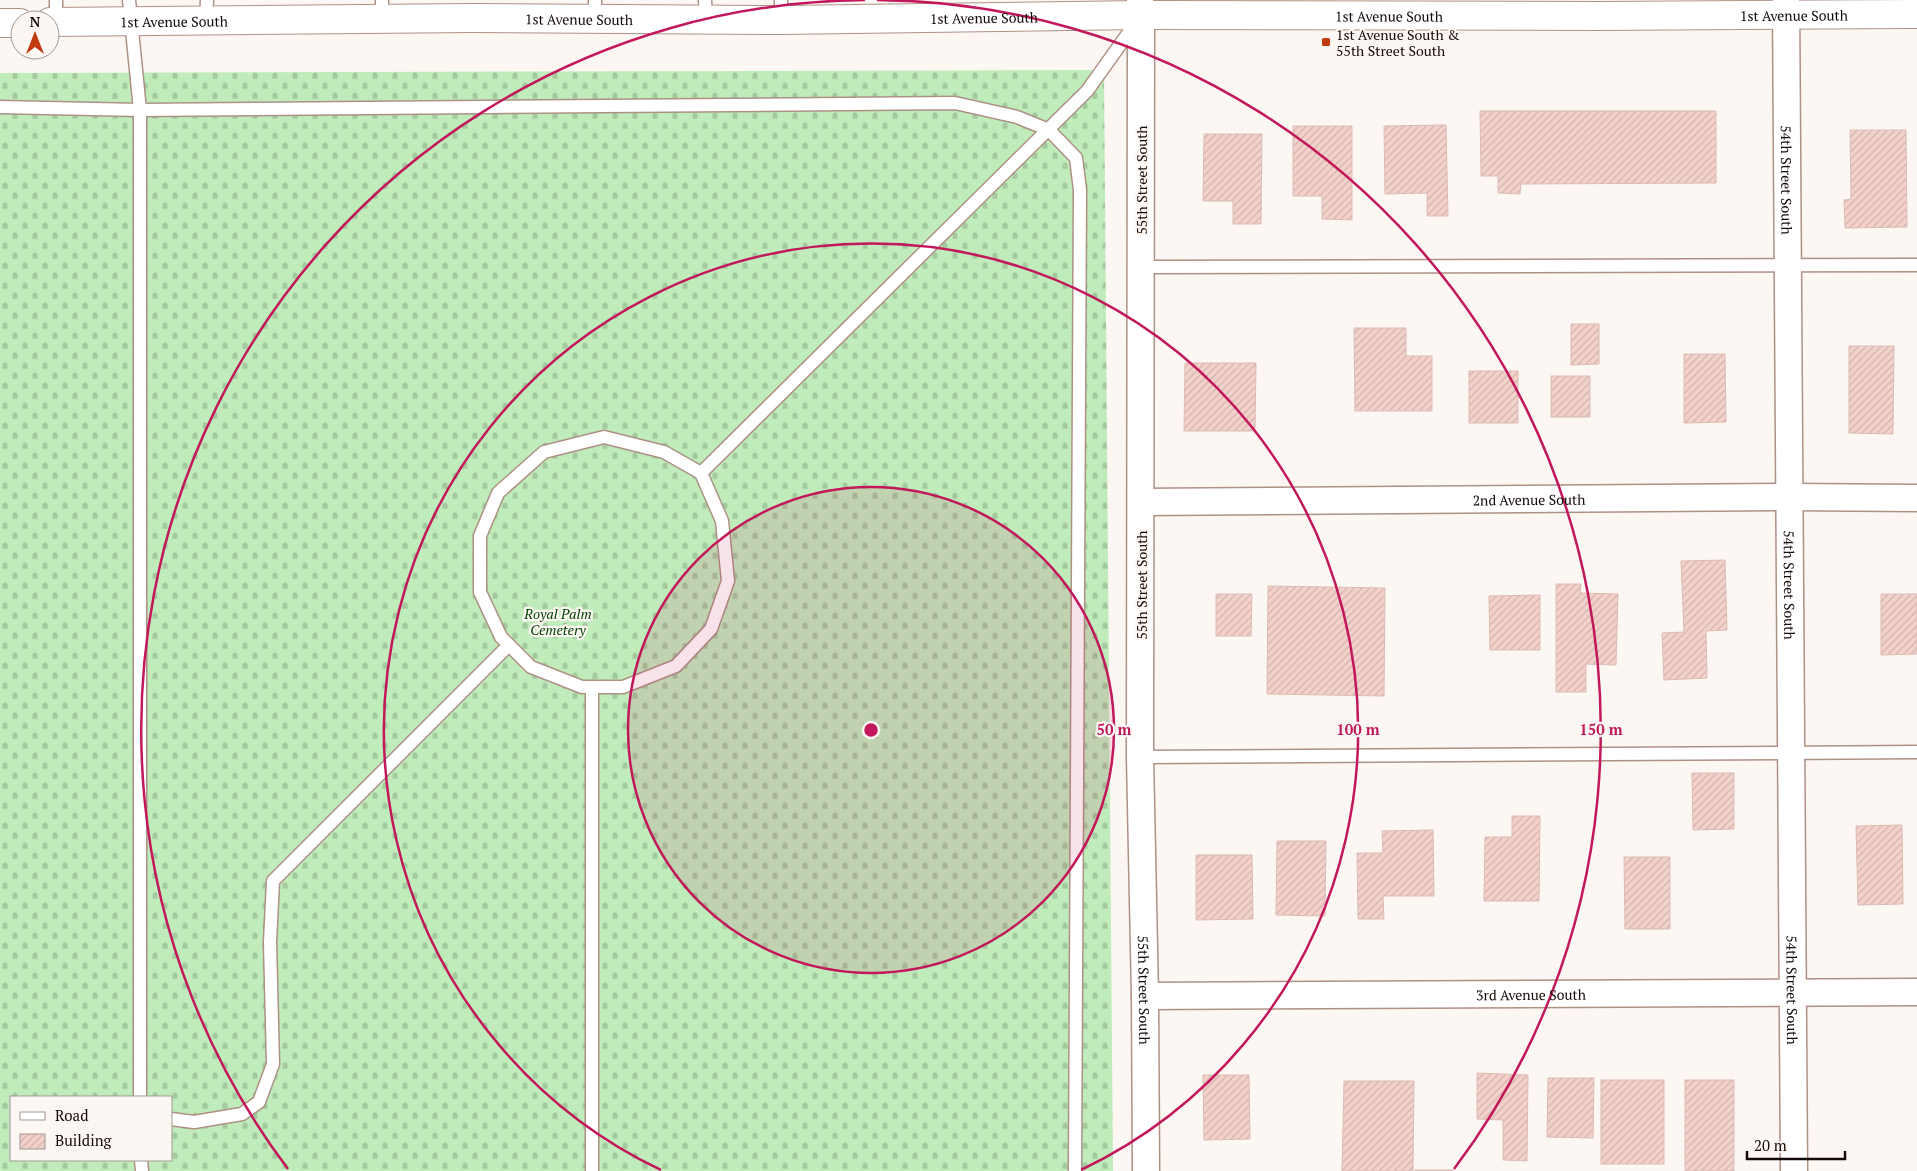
<svg xmlns="http://www.w3.org/2000/svg" width="1917" height="1171" font-family="'PT Serif',serif">
<style>
.cemetery{fill:url(#cemetery-stones);fill-rule:evenodd}
.building{fill:url(#building-hatch);stroke:#dcbbb4}
.lines{fill:none;stroke-linecap:round;stroke-linejoin:round}
.lane-casing{stroke:#ae9185;stroke-width:15}
.street-casing{stroke:#ae9185;stroke-width:29}
.primary-casing{stroke:#ae9185;stroke-width:30}
.lane{stroke:#fff;stroke-width:12}
.street{stroke:#fff;stroke-width:26}
.primary{stroke:#fff;stroke-width:28}
.ring{fill:none;stroke:#c2185b;stroke-width:2.5}
.poi-dot{fill:#c23a0e;stroke:#fdf7f4;stroke-width:2}
.labels{text-anchor:middle;dominant-baseline:central;stroke-width:4.5;stroke-linejoin:round;paint-order:stroke}
.street-label{font-size:14px;fill:#130906;stroke:#fdf7f4}
.poi-label{font-size:14px;fill:#130906;stroke:#fdf7f4;text-anchor:start}
.park-label{font-size:14px;font-style:italic;fill:#014200;stroke:#fdf7f4}
.centre{fill:#c2185b;stroke:#fdf7f4;stroke-width:2.5}
.ring-label{font-size:15px;text-anchor:middle;font-weight:bold;fill:#c2185b;stroke:#fdf7f4;stroke-width:4.5;stroke-linejoin:round;paint-order:stroke}
</style>
<defs>
<pattern id="cemetery-stones" width="16" height="16" patternUnits="userSpaceOnUse" patternTransform="scale(1.25)"><rect width="16" height="16" fill="#c0ecbb"/><path d="M2 7V4a2 2 0 0 1 4 0v3zM10 15v-3a2 2 0 0 1 4 0v3z" fill="#a4c99f"/></pattern>
<pattern id="building-hatch" width="6" height="6" patternUnits="userSpaceOnUse" patternTransform="scale(1.25)"><rect width="6" height="6" fill="#f4d2cb"/><path d="M-1 1l2-2M0 6l6-6M5 7l2-2" fill="none" stroke="#d0b3ad"/></pattern>
</defs>
<rect width="100%" height="100%" fill="#fdf7f4"/>
<path class="cemetery" d="M1104,70L1113,1171H0V73ZM11,1097H171V1160H11Z"/>
<g class="building">
<polygon points="1480,111 1716,111 1716,183 1521,184 1520,194 1498,193 1498,176 1481,176"/>
<polygon points="1446,125 1448,216 1427,216 1427,193 1385,194 1384,126"/>
<polygon points="1293,126 1352,126 1352,220 1322,219 1322,196 1293,196"/>
<polygon points="1850,130 1906,130 1907,227 1845,228 1844,200 1851,199"/>
<polygon points="1204,134 1262,134 1261,224 1233,224 1233,201 1203,201"/>
<polygon points="1571,324 1599,324 1599,364 1571,365"/>
<polygon points="1354,328 1406,328 1406,356 1432,356 1432,411 1355,411"/>
<polygon points="1849,346 1894,346 1893,434 1849,433"/>
<polygon points="1684,354 1725,354 1726,422 1684,423"/>
<polygon points="1185,363 1256,363 1255,431 1184,431"/>
<rect x="1469" y="371" width="49" height="52"/>
<rect x="1551" y="376" width="39" height="41"/>
<polygon points="1725,560 1727,630 1706,631 1707,678 1664,680 1662,633 1684,632 1681,561"/>
<polygon points="1556,584 1581,584 1580,593 1618,594 1616,665 1586,664 1586,692 1556,692"/>
<polygon points="1268,586 1385,588 1384,696 1267,694"/>
<polygon points="1216,594 1252,594 1251,636 1216,636"/>
<polygon points="1881,594 1917,594 1917,654 1881,655"/>
<polygon points="1540,595 1540,650 1490,650 1489,596"/>
<polygon points="1692,773 1734,773 1734,829 1693,830"/>
<polygon points="1512,816 1540,816 1539,901 1484,901 1485,837 1512,837"/>
<polygon points="1902,825 1903,904 1858,905 1856,826"/>
<polygon points="1433,830 1434,896 1383,896 1384,919 1358,919 1357,853 1383,853 1382,831"/>
<polygon points="1277,841 1326,841 1325,916 1276,915"/>
<polygon points="1196,855 1252,855 1253,919 1196,920"/>
<polygon points="1624,857 1670,857 1670,929 1625,929"/>
<polygon points="1477,1073 1528,1075 1527,1161 1503,1160 1503,1120 1477,1119"/>
<polygon points="1203,1075 1249,1075 1250,1139 1204,1140"/>
<polygon points="1548,1078 1594,1078 1593,1138 1547,1137"/>
<rect x="1601" y="1080" width="63" height="84"/>
<rect x="1685" y="1080" width="49" height="91"/>
<polygon points="1344,1081 1414,1081 1413,1171 1342,1171"/>
<rect x="1415" y="1170" width="38" height="1"/>
</g>
<g class="lines">
<defs>
<g id="lane">
<polyline points="56,0 56,22"/>
<polyline points="129,0 140,110 140,1097"/>
<polyline points="595,0 595,19"/>
<polyline points="705,0 706,20"/>
<polyline points="781,0 781,20"/>
<polyline points="382,19 382,0"/>
<polyline points="206,21 207,0"/>
<polyline points="0,107 140,110 955,103 1017,117 1049,130 1076,158 1080,190 1075,1171"/>
<polyline points="1141,267 1917,265"/>
<polygon points="604,437 664,452 701,473 722,521 728,581 711,629 676,666 623,687 582,687 531,667 501,637 480,592 480,536 498,493 544,452"/>
<polyline points="701,473 1087,91 1137,21"/>
<polyline points="1140,757 1917,752"/>
<polyline points="171,1119 194,1122 242,1114 259,1102 273,1064 270,942 273,881 509,645"/>
<polyline points="141,1160 142,1171"/>
<polyline points="592,1171 592,687"/>
</g>
<g id="street">
<path id="s1" d="M1140,0L1141,15L1140,757L1145,996L1146,1171"/>
<path id="s2" d="M1786,0L1794,1171"/>
<path id="s3" d="M1141,502L1789,497L1917,498"/>
<path id="s4" d="M1145,996L1917,992"/>
</g>
<g id="primary">
<path id="s5" d="M50,22L473,18L781,20L1141,15L1599,16L1917,14"/>
<polyline points="0,23 20,23"/>
</g>
</defs>
<use href="#lane" class="lane-casing"/>
<use href="#street" class="street-casing"/>
<use href="#primary" class="primary-casing"/>
<use href="#lane" class="lane"/>
<use href="#street" class="street"/>
<use href="#primary" class="primary"/>
</g>
<circle cx="871" cy="730" r="243" fill="#c2185b" fill-opacity=".12"/>
<g class="ring">
<circle cx="871" cy="730" r="243"/>
<path d="M661 1170A487 487 0 1 1 1081 1170"/>
<path d="M288 1169A730 730 0 0 1 865 0M877 0A730 730 0 0 1 1454 1169"/>
</g>
<rect class="poi-dot" x="1321" y="37" width="10" height="10" rx="2.5"/>
<g class="labels">
<g class="street-label">
<text stroke="none"><textPath href="#s5" startOffset="1744">1st Avenue South</textPath></text>
<text stroke="none"><textPath href="#s5" startOffset="1339">1st Avenue South</textPath></text>
<text stroke="none"><textPath href="#s5" startOffset="934">1st Avenue South</textPath></text>
<text stroke="none"><textPath href="#s5" startOffset="529">1st Avenue South</textPath></text>
<text stroke="none"><textPath href="#s5" startOffset="124">1st Avenue South</textPath></text>
<text transform="translate(1141 180) rotate(-90)">55th Street South</text>
<text stroke="none"><textPath href="#s2" startOffset="180">54th Street South</textPath></text>
<text stroke="none"><textPath href="#s3" startOffset="388">2nd Avenue South</textPath></text>
<text transform="translate(1141 585) rotate(-90)">55th Street South</text>
<text stroke="none"><textPath href="#s2" startOffset="585">54th Street South</textPath></text>
<text stroke="none"><textPath href="#s1" startOffset="990">55th Street South</textPath></text>
<text stroke="none"><textPath href="#s2" startOffset="990">54th Street South</textPath></text>
<text stroke="none"><textPath href="#s4" startOffset="386">3rd Avenue South</textPath></text>
</g>
<g class="poi-label">
<text x="1336" y="34">1st Avenue South &amp;<tspan x="1336" dy="16">55th Street South</tspan></text>
</g>
<g class="park-label">
<text x="558" y="613">Royal Palm<tspan x="558" dy="16">Cemetery</tspan></text>
</g>
</g>
<circle cx="871" cy="730" r="8" class="centre"/>
<g class="ring-label">
<text x="1114" y="735">50 m</text>
<text x="1358" y="735">100 m</text>
<text x="1601" y="735">150 m</text>
</g>
<rect x="10" y="1096" width="162" height="65" fill="#fdf7f4" stroke="#9f9895"/>
<rect x="20" y="1112" width="25" height="8" fill="#ffffff" stroke="#9f9895"/>
<text x="55" y="1121" font-size="15" fill="#130906">Road</text>
<rect x="20" y="1134" width="25" height="15" fill="url(#building-hatch)" stroke="#9f9895"/>
<text x="55" y="1146" font-size="15" fill="#130906">Building</text>
<g transform="translate(35 35)"><circle r="24" fill="#fdf7f4" stroke="#9f9895"/>
<path d="M0-4L9 19L0 12L-9 19Z" fill="#c23a0e"/>
<text y="-8" font-size="14" font-weight="bold" text-anchor="middle" fill="#130906">N</text>
</g>
<path d="M1747 1151v8h98v-8" fill="none" stroke="#130906" stroke-width="2.5"/>
<text x="1754" y="1151" font-size="15" fill="#130906" stroke="#fdf7f4" stroke-width="4" paint-order="stroke">20 m</text>
</svg>
